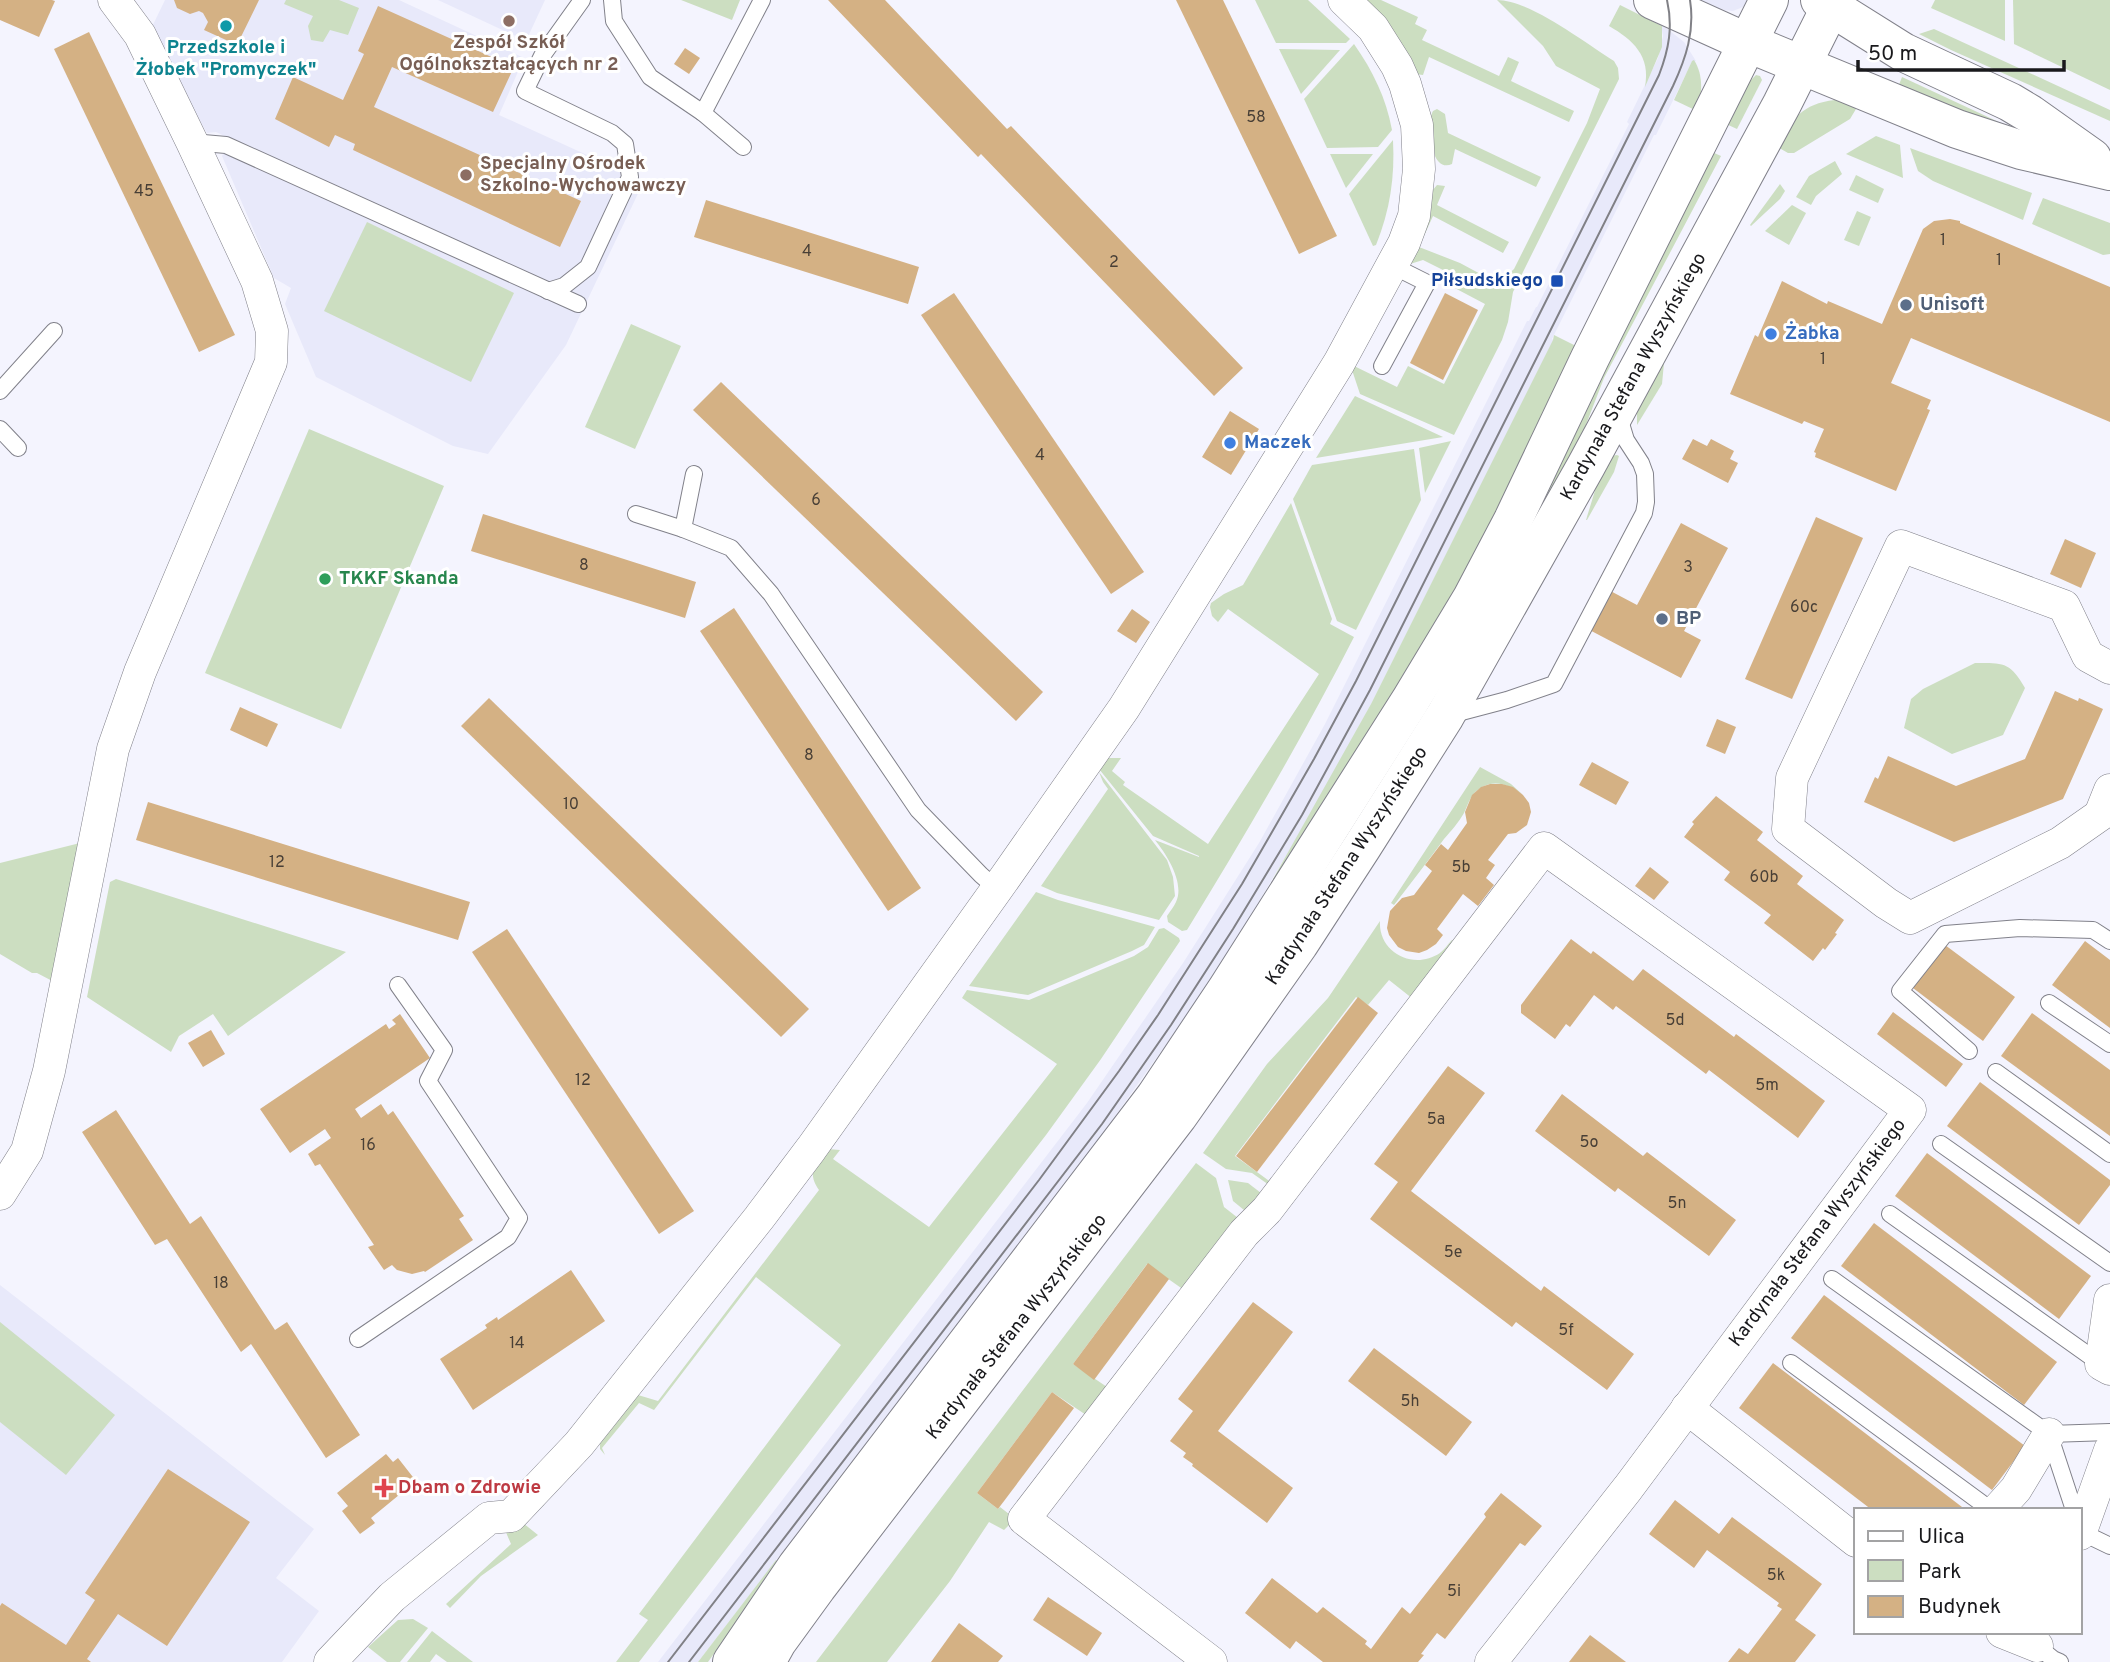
<svg xmlns="http://www.w3.org/2000/svg" width="2110" height="1662" font-family="Overpass,sans-serif">
<style>
.built{fill:#e8e9fa}
.green{fill:#ccdec1}
.building{fill:#d4b184}
.lines{fill:none;stroke-linecap:round;stroke-linejoin:round}
.lane-casing{stroke:#81818a;stroke-width:18}
.street-casing{stroke:#81818a;stroke-width:33}
.secondary-casing{stroke:#81818a;stroke-width:40}
.lane{stroke:#fff;stroke-width:16}
.street{stroke:#fff;stroke-width:32}
.secondary{stroke:#fff;stroke-width:38}
.tram{stroke:#808086;stroke-width:2}
.education-dot{fill:#8d6e63;stroke:#fff;stroke-width:2.5}
.culture-dot{fill:#0f9aa8;stroke:#fff;stroke-width:2.5}
.transit-dot{fill:#1a4fb4;stroke:#fff;stroke-width:2.5}
.service-dot{fill:#5c6f8a;stroke:#fff;stroke-width:2.5}
.shop-dot{fill:#3f7fe0;stroke:#fff;stroke-width:2.5}
.leisure-dot{fill:#2e9e5b;stroke:#fff;stroke-width:2.5}
.health-dot{fill:#e0444e;stroke:#fff;stroke-width:2.5}
.labels{text-anchor:middle;dominant-baseline:central;stroke-width:6;stroke-linejoin:round;paint-order:stroke}
.number-label{font-size:16px;fill:#483f36}
.education-label{font-size:19px;font-weight:bold;fill:#785e54;stroke:#fff}
.culture-label{font-size:19px;font-weight:bold;fill:#0d838f;stroke:#fff}
.transit-label{font-size:19px;font-weight:bold;fill:#164399;stroke:#fff;text-anchor:end}
.service-label{font-size:19px;font-weight:bold;fill:#4e5e75;stroke:#fff;text-anchor:start}
.shop-label{font-size:19px;font-weight:bold;fill:#366cbe;stroke:#fff;text-anchor:start}
.street-label{font-size:19px;fill:#19191c;stroke:#fff}
.leisure-label{font-size:19px;font-weight:bold;fill:#27864d;stroke:#fff;text-anchor:start}
.health-label{font-size:19px;font-weight:bold;fill:#be3a42;stroke:#fff;text-anchor:start}
</style>
<rect width="100%" height="100%" fill="#f4f4fe"/>
<g class="built">
<polygon points="165,0 399,0 524,58 499,115 644,181 566,345 488,454 453,446 316,377 285,304 291,288 274,278 222,156 231,139 216,132 207,133 149,33"/>
<polygon points="438,0 545,0 526,41"/>
<polygon points="1698,0 1749,0 1743,7 1733,11 1724,10"/>
<polygon points="1661,24 1684,42 1696,61 1692,62 1656,135 1654,135 1552,339 1554,340 1371,704 1318,802 1239,935 1177,1029 1083,1161 698,1662 658,1662 1087,1103 1183,963 1259,843 1325,724 1527,321 1529,321 1536,307 1537,307 1629,124 1627,122 1658,58 1663,36"/>
<polygon points="0,1285 314,1529 276,1578 319,1611 282,1662 0,1662"/>
</g>
<g class="green">
<polygon points="286,0 339,0 359,8 348,35 330,30 323,42 311,40 308,26 313,16 284,4"/>
<polygon points="681,0 740,0 732,20"/>
<polygon points="1255,0 1308,0 1350,39 1346,43 1276,43"/>
<polygon points="1364,0 1381,0 1418,17 1415,24 1427,30 1422,40 1499,76 1508,57 1519,62 1511,81 1574,111 1569,122 1429,57 1423,75 1415,74"/>
<path d="M1497,0C1530,0 1585,43 1614,61L1618,68L1619,79L1513,292L1508,322L1502,340L1454,435L1360,394L1350,364L1397,387L1408,366L1444,384L1485,304L1449,285L1453,275L1423,260L1410,264L1432,191L1437,185L1445,186L1437,205L1509,242L1503,253L1433,216L1419,247L1460,263L1486,277L1502,280L1514,269L1587,123L1600,89L1556,66L1543,46Z"/>
<polygon points="1935,0 2005,0 2005,41 1931,8"/>
<polygon points="2013,0 2110,0 2110,90 2014,44"/>
<path d="M1620,5L1662,26V47L1645,87C1651,56 1633,40 1609,26Z"/>
<polygon points="1934,29 2110,110 2110,121 1951,50 1919,34"/>
<path d="M1354,44C1373,71 1386,98 1392,130L1378,147L1327,148L1304,99Z"/>
<polygon points="1279,49 1340,50 1301,94"/>
<path d="M1694,60C1704,76 1702,94 1697,111L1674,100L1692,61Z"/>
<polygon points="1756,75 1760,76 1762,80 1737,129 1724,123 1742,89"/>
<polygon points="1902,77 2003,124 1897,90"/>
<path d="M1835,100L1859,104L1850,119L1794,153H1788L1776,146C1793,120 1800,104 1835,100Z"/>
<path d="M1437,109L1445,114L1448,133L1541,177L1536,187L1455,149L1452,164C1430,174 1426,123 1433,111Z"/>
<polygon points="1876,136 1900,145 1903,178 1846,154"/>
<path d="M1393,140C1395,177 1390,210 1376,245L1373,246L1349,194Z"/>
<polygon points="1910,148 2032,193 2023,220 1933,181 1918,171"/>
<polygon points="1712,152 1721,156 1604,378 1577,448 1417,723 1550,483"/>
<polygon points="1330,154 1373,154 1346,188"/>
<polygon points="1835,161 1842,174 1816,196 1811,205 1796,197 1809,176"/>
<polygon points="1856,175 1884,189 1878,203 1849,190"/>
<polygon points="1780,184 1785,191 1780,199 1751,226 1750,225"/>
<polygon points="2043,198 2110,223 2110,254 2103,255 2032,224"/>
<polygon points="1792,205 1806,213 1789,245 1765,231"/>
<polygon points="1857,211 1871,217 1859,246 1844,240"/>
<polygon points="367,222 514,293 471,382 324,311"/>
<polygon points="631,324 681,346 635,449 585,427"/>
<polygon points="1554,335 1578,347 1457,591 1276,882 1273,879 1371,704 1553,340"/>
<polygon points="1659,361 1664,363 1662,384 1637,425 1637,410"/>
<polygon points="1355,396 1443,437 1316,458"/>
<polygon points="309,429 444,486 341,729 205,673"/>
<polygon points="1451,441 1425,493 1419,448"/>
<polygon points="1414,449 1421,500 1356,630 1337,621 1293,499 1312,465"/>
<polygon points="1617,455 1619,456 1614,472 1587,520 1586,520 1597,484 1611,456"/>
<path d="M1291,503L1332,619L1330,624L1354,637C1303,737 1246,834 1187,930L1182,931L1168,922L1167,916C1170,911 1174,907 1176,902C1185,883 1167,855 1155,840L1199,857V856L1153,836L1099,769L1108,758H1121L1112,771L1125,782L1123,785L1208,844L1319,674L1228,609L1218,622L1212,616L1210,607L1211,603L1224,594L1243,585Z"/>
<path d="M1975,663C2004,663 2010,662 2025,688L2003,735L1952,754L1904,728L1911,699L1923,689Z"/>
<path d="M1480,767L1511,784L1523,795C1511,786 1497,779 1482,787C1471,793 1469,802 1464,813C1459,822 1451,831 1444,839C1428,861 1411,883 1394,905L1391,903Z"/>
<polygon points="1099,772 1167,860 1173,877 1175,896 1159,920 1057,893 1041,886 1108,789 1103,782"/>
<polygon points="88,841 58,984 37,973 32,973 0,954 0,863"/>
<polygon points="116,879 346,952 228,1036 213,1014 179,1036 171,1052 87,997 110,882"/>
<polygon points="1036,892 1058,900 1155,927 1144,945 1132,951 1028,995 969,986"/>
<path d="M1380,921C1378,952 1413,971 1440,953C1444,950 1448,944 1452,940L1456,944L1413,999L1389,980L1368,1005L1356,997L1235,1156L1272,1183L1269,1185L1252,1173L1226,1169L1203,1153L1267,1064L1328,998Z"/>
<path d="M1164,928L1179,938L1180,941L1101,1059L1046,1135L639,1662H616L648,1620L639,1614L841,1345L756,1277L654,1410L639,1403L602,1448L605,1455L600,1449V1443L638,1395L658,1401L819,1190C806,1171 816,1165 828,1149L840,1150L833,1159L929,1227L1057,1064L962,998L967,990L1029,1000L1134,956L1148,947L1159,929Z"/>
<polygon points="1196,1163 1216,1178 1224,1207 1238,1218 1184,1290 1147,1264 1073,1364 1110,1389 1089,1417 1052,1392 977,1493 998,1509 1000,1507 1009,1514 1011,1523 1004,1530 989,1522 950,1581 887,1662 816,1662"/>
<polygon points="1228,1180 1248,1183 1261,1193 1244,1210 1233,1201"/>
<polygon points="0,1322 115,1415 66,1475 0,1422"/>
<polygon points="541,1503 544,1505 523,1523 538,1535 481,1576 450,1608 446,1604 511,1544 505,1530"/>
<polygon points="776,1560 779,1563 708,1662 698,1662"/>
<polygon points="413,1619 428,1628 400,1662 387,1662 368,1647 398,1620"/>
<polygon points="432,1631 473,1662 447,1662 436,1654 430,1662 407,1662"/>
</g>
<g class="building">
<polygon points="0,0 52,0 55,1 39,37 0,20"/>
<polygon points="174,0 259,0 237,45 204,30 208,22 203,13 199,11 190,14 177,8"/>
<polygon points="828,0 885,0 1007,129 1011,126 1243,368 1214,396 981,154 978,157"/>
<polygon points="1176,0 1223,0 1337,236 1299,254"/>
<polygon points="378,6 514,67 493,112 392,67 374,107 581,201 560,247 353,150 355,144 335,135 329,147 275,119 293,77 343,100 364,54 358,51"/>
<polygon points="89,32 235,335 199,352 54,49"/>
<polygon points="685,48 700,58 689,74 674,64"/>
<polygon points="706,200 919,267 908,304 694,237"/>
<polygon points="1950,219 1960,221 1960,223 2110,287 2110,422 1911,338 1891,383 1931,400 1927,409 1930,410 1896,491 1815,457 1816,453 1814,452 1824,429 1804,421 1802,424 1730,394 1755,335 1758,337 1782,281 1827,304 1828,301 1882,324 1923,229 1934,221"/>
<polygon points="954,293 1144,572 1111,594 921,315"/>
<polygon points="1445,293 1478,310 1443,380 1410,363"/>
<polygon points="721,382 1043,692 1016,721 693,410"/>
<polygon points="1230,411 1259,429 1231,475 1202,457"/>
<polygon points="1693,439 1707,446 1711,439 1734,451 1730,459 1738,463 1728,483 1682,459"/>
<polygon points="483,514 696,582 685,618 471,551"/>
<polygon points="1816,517 1863,538 1792,699 1745,679"/>
<polygon points="1681,523 1728,548 1684,631 1701,640 1681,678 1580,625 1601,586 1637,605"/>
<polygon points="2065,539 2096,553 2081,588 2050,574"/>
<polygon points="734,608 921,888 888,911 700,631"/>
<polygon points="1132,609 1150,622 1136,643 1117,631"/>
<polygon points="2055,691 2078,701 2079,698 2103,709 2063,799 1954,842 1864,802 1875,777 1878,779 1888,756 1956,786 2025,759"/>
<polygon points="489,698 809,1009 781,1037 461,726"/>
<polygon points="240,707 278,724 267,747 230,730"/>
<polygon points="1717,719 1736,727 1725,754 1706,746"/>
<polygon points="1592,762 1629,782 1616,805 1579,785"/>
<polygon points="1490,784 1502,784 1513,787 1523,795 1529,803 1531,812 1527,825 1516,833 1508,834 1488,860 1495,865 1486,878 1494,885 1478,906 1463,894 1437,929 1443,935 1436,944 1427,950 1419,953 1406,951 1398,947 1389,935 1387,928 1390,911 1402,898 1414,895 1432,871 1425,865 1441,844 1448,850 1467,823 1465,812 1472,795 1481,787"/>
<polygon points="1716,796 1763,832 1757,840 1803,876 1797,884 1844,920 1835,933 1837,934 1825,950 1823,948 1813,961 1764,923 1771,915 1724,880 1730,872 1684,837 1694,824 1692,822"/>
<polygon points="148,802 470,902 458,940 136,840"/>
<polygon points="1650,867 1669,882 1654,900 1635,886"/>
<polygon points="507,929 694,1211 659,1234 472,952"/>
<polygon points="1571,939 1591,954 1593,951 1633,981 1643,969 1734,1037 1736,1034 1825,1101 1798,1138 1709,1070 1706,1074 1616,1006 1613,1010 1594,995 1570,1027 1566,1024 1555,1039 1521,1013 1521,1005"/>
<polygon points="2085,941 2110,960 2110,1028 2052,985"/>
<polygon points="1945,945 2015,997 1983,1041 1913,988"/>
<polygon points="1358,997 1378,1013 1257,1172 1236,1156"/>
<polygon points="1893,1012 1963,1064 1946,1087 1877,1034"/>
<polygon points="2032,1013 2110,1070 2110,1136 2001,1056"/>
<polygon points="400,1014 430,1058 355,1109 361,1118 381,1104 388,1115 393,1111 464,1216 459,1219 473,1240 425,1272 424,1271 412,1274 397,1270 392,1265 384,1270 368,1247 374,1245 320,1164 315,1166 308,1154 331,1138 325,1129 290,1153 260,1109 386,1024 389,1029 396,1024 392,1020"/>
<polygon points="211,1030 225,1054 203,1067 188,1043"/>
<polygon points="1448,1066 1485,1093 1411,1191 1541,1291 1544,1286 1634,1354 1607,1390 1516,1322 1512,1327 1370,1219 1398,1182 1374,1164"/>
<polygon points="1980,1082 2110,1180 2110,1185 2079,1225 1947,1126"/>
<polygon points="1562,1094 1643,1156 1647,1152 1736,1220 1709,1256 1618,1188 1615,1192 1535,1131"/>
<polygon points="116,1110 190,1224 201,1216 275,1330 287,1322 360,1435 326,1458 251,1344 241,1352 167,1239 155,1245 82,1132"/>
<polygon points="1927,1153 2091,1276 2059,1319 1895,1196"/>
<polygon points="1874,1223 2057,1362 2024,1405 1841,1266"/>
<polygon points="1148,1263 1169,1279 1094,1380 1073,1364"/>
<polygon points="571,1270 605,1321 473,1410 440,1359 487,1328 485,1325 497,1317 498,1320"/>
<polygon points="1824,1295 2025,1446 1992,1490 1791,1338"/>
<polygon points="1253,1302 1293,1332 1218,1431 1293,1488 1267,1523 1192,1466 1193,1464 1183,1457 1186,1453 1170,1441 1193,1411 1178,1399"/>
<polygon points="1374,1348 1472,1422 1446,1456 1348,1381"/>
<polygon points="1773,1363 1962,1507 1961,1510 1872,1510 1739,1408"/>
<polygon points="1052,1392 1074,1408 998,1509 977,1493"/>
<polygon points="386,1454 393,1462 398,1458 416,1481 371,1518 375,1523 360,1534 342,1511 348,1506 337,1493"/>
<polygon points="168,1469 250,1522 167,1646 118,1614 87,1659 91,1662 0,1662 0,1606 2,1603 66,1645 95,1600 85,1593"/>
<polygon points="1501,1493 1542,1526 1525,1546 1520,1543 1445,1639 1437,1633 1421,1654 1424,1655 1418,1662 1323,1662 1296,1641 1290,1649 1245,1613 1272,1578 1317,1613 1323,1607 1367,1641 1365,1644 1371,1649 1402,1607 1410,1614 1486,1517 1484,1514"/>
<polygon points="1675,1500 1719,1534 1732,1517 1822,1584 1795,1620 1816,1635 1795,1662 1728,1662 1739,1648 1748,1654 1782,1609 1777,1606 1779,1603 1707,1550 1694,1568 1649,1534"/>
<polygon points="1048,1597 1102,1633 1087,1656 1033,1620"/>
<polygon points="959,1623 1003,1656 998,1662 931,1662"/>
<polygon points="1590,1635 1626,1662 1569,1662"/>
</g>
<g class="lines">
<defs>
<g id="lane">
<polyline points="612,0 614,21 650,77 703,113 743,147"/>
<polyline points="703,113 762,0"/>
<polyline points="192,142 226,145 578,304"/>
<polyline points="548,291 564,286 588,267 630,177 625,144 612,133 525,91 542,56 582,0"/>
<polyline points="1382,366 1427,283 1393,266"/>
<polyline points="0,391 54,331"/>
<polyline points="0,429 18,448"/>
<polyline points="636,514 683,529 731,548 771,594 918,810 981,875 997,889"/>
<polyline points="683,529 694,474"/>
<polyline points="1450,715 1507,700 1554,684 1644,513 1646,502 1645,474 1641,463 1626,440 1619,417"/>
<polyline points="2049,1003 2110,1044"/>
<polyline points="1969,1051 1900,991 1945,934 2020,928 2093,930 2110,941"/>
<polyline points="1996,1072 2110,1154"/>
<polyline points="1941,1144 2110,1263"/>
<polyline points="1890,1214 2101,1364"/>
<polyline points="1832,1279 2049,1434 2074,1510"/>
<polyline points="358,1339 508,1237 519,1218 428,1081 444,1050 398,985"/>
<polyline points="1791,1363 1991,1510"/>
<polyline points="2049,1434 2110,1432"/>
<polyline points="2080,1529 2081,1532 2110,1546"/>
<polyline points="2037,1646 2053,1659 2060,1662"/>
</g>
<g id="street">
<polyline points="2110,668 2088,656 2064,606 1901,546 1792,778 1788,829 1886,903 1910,918 2060,843 2100,815 2110,790"/>
<polyline points="0,1194 27,1151 49,1071 113,749 140,672 271,362 272,331 257,281 192,142 140,35 114,0"/>
<polyline points="2110,1300 2101,1364 2110,1369"/>
<polyline points="1687,1408 1856,1541"/>
<polyline points="1997,1510 2016,1489 2049,1434"/>
<polyline points="2080,1534 2110,1450"/>
<polyline points="2002,1632 2037,1646"/>
<polyline points="330,1662 392,1597 489,1518 511,1516 579,1444 759,1218 811,1149 997,889 1124,708 1339,363 1404,243 1414,216 1419,169 1417,125 1405,84 1397,66 1373,28 1344,0"/>
<polyline points="1211,1662 1024,1519 1244,1233 1267,1210 1544,848 1910,1110 1628,1488 1491,1662"/>
</g>
<g id="secondary">
<polyline points="1653,0 1748,43 1957,129 2021,150 2110,171"/>
<polyline points="1820,0 1903,52 2010,102 2030,114 2092,158"/>
<polyline points="732,1662 797,1566 1155,1097 1227,989 1410,701 1472,598 1513,520 1590,358 1769,0"/>
<polyline points="766,1662 777,1642 817,1587 1178,1116 1299,944 1362,847 1445,716 1586,466 1782,104 1834,0"/>
</g>
</defs>
<use href="#lane" class="lane-casing"/>
<use href="#street" class="street-casing"/>
<use href="#secondary" class="secondary-casing"/>
<use href="#lane" class="lane"/>
<use href="#street" class="street"/>
<use href="#secondary" class="secondary"/>
<g class="tram">
<path d="M668,1662L1039,1180L1119,1071L1158,1015L1242,884L1314,759L1356,681L1659,75C1669,49 1673,27 1667,0"/>
<path d="M689,1662L1102,1124L1171,1025L1233,929L1302,815L1370,690L1673,86C1686,58 1695,31 1690,0"/>
</g>
</g>
<g class="education-dot">
<circle cx="509" cy="21" r="7"/>
<circle cx="466" cy="175" r="7"/>
</g>
<circle class="culture-dot" cx="226" cy="26" r="7"/>
<rect class="transit-dot" x="1550" y="274" width="14" height="14" rx="3.5"/>
<g class="service-dot">
<circle cx="1906" cy="305" r="7"/>
<circle cx="1662" cy="619" r="7"/>
</g>
<g class="shop-dot">
<circle cx="1771" cy="334" r="7"/>
<circle cx="1230" cy="443" r="7"/>
</g>
<circle class="leisure-dot" cx="325" cy="579" r="7"/>
<path class="health-dot" d="M380.5 1477.5h7v7h7v7h-7v7h-7v-7h-7v-7h7z"/>
<g class="labels">
<g class="number-label">
<text x="1256" y="118">58</text>
<text x="144" y="192">45</text>
<text x="1943" y="241">1</text>
<text x="807" y="252">4</text>
<text x="1999" y="261">1</text>
<text x="1114" y="263">2</text>
<text x="1823" y="360">1</text>
<text x="1040" y="456">4</text>
<text x="816" y="501">6</text>
<text x="584" y="566">8</text>
<text x="1688" y="568">3</text>
<text x="1804" y="608">60c</text>
<text x="809" y="756">8</text>
<text x="571" y="805">10</text>
<text x="277" y="863">12</text>
<text x="1461" y="868">5b</text>
<text x="1764" y="878">60b</text>
<text x="1675" y="1021">5d</text>
<text x="583" y="1081">12</text>
<text x="1767" y="1086">5m</text>
<text x="1436" y="1120">5a</text>
<text x="1589" y="1143">5o</text>
<text x="368" y="1146">16</text>
<text x="1677" y="1204">5n</text>
<text x="1453" y="1253">5e</text>
<text x="221" y="1284">18</text>
<text x="1566" y="1331">5f</text>
<text x="517" y="1344">14</text>
<text x="1410" y="1402">5h</text>
<text x="1776" y="1576">5k</text>
<text x="1454" y="1592">5i</text>
</g>
<g class="education-label">
<text x="509" y="43">Zespół Szkół<tspan x="509" dy="22">Ogólnokształcących nr 2</tspan></text>
<text x="480" y="164" text-anchor="start">Specjalny Ośrodek<tspan x="480" dy="22">Szkolno-Wychowawczy</tspan></text>
</g>
<g class="culture-label">
<text x="226" y="48">Przedszkole i<tspan x="226" dy="22">Żłobek "Promyczek"</tspan></text>
</g>
<g class="transit-label">
<text x="1543" y="281">Piłsudskiego</text>
</g>
<g class="service-label">
<text x="1920" y="305">Unisoft</text>
<text x="1676" y="619">BP</text>
</g>
<g class="shop-label">
<text x="1785" y="334">Żabka</text>
<text x="1244" y="443">Maczek</text>
</g>
<g class="street-label">
<text transform="translate(1634 377) rotate(-61)">Kardynała Stefana Wyszyńskiego</text>
<text transform="translate(1347 866) rotate(-57)">Kardynała Stefana Wyszyńskiego</text>
<text transform="translate(1818 1233) rotate(-53)">Kardynała Stefana Wyszyńskiego</text>
<text transform="translate(1017 1327) rotate(-52)">Kardynała Stefana Wyszyńskiego</text>
</g>
<g class="leisure-label">
<text x="339" y="579">TKKF Skanda</text>
</g>
<g class="health-label">
<text x="398" y="1488">Dbam o Zdrowie</text>
</g>
</g>
<rect x="1854" y="1508" width="228" height="126" fill="#ffffff" stroke="#a3a3a4" stroke-width="2"/>
<rect x="1868" y="1531" width="35" height="10" fill="#ffffff" stroke="#a3a3a4" stroke-width="2"/>
<text x="1918" y="1543" font-size="21" fill="#19191c">Ulica</text>
<rect x="1868" y="1560" width="35" height="21" fill="#ccdec1" stroke="#a3a3a4" stroke-width="2"/>
<text x="1918" y="1578" font-size="21" fill="#19191c">Park</text>
<rect x="1868" y="1596" width="35" height="21" fill="#d4b184" stroke="#a3a3a4" stroke-width="2"/>
<text x="1918" y="1613" font-size="21" fill="#19191c">Budynek</text>
<path d="M1858 60v10h206v-10" fill="none" stroke="#19191c" stroke-width="3.5"/>
<text x="1868" y="60" font-size="21" fill="#19191c" stroke="#ffffff" stroke-width="5" paint-order="stroke">50 m</text>
</svg>
